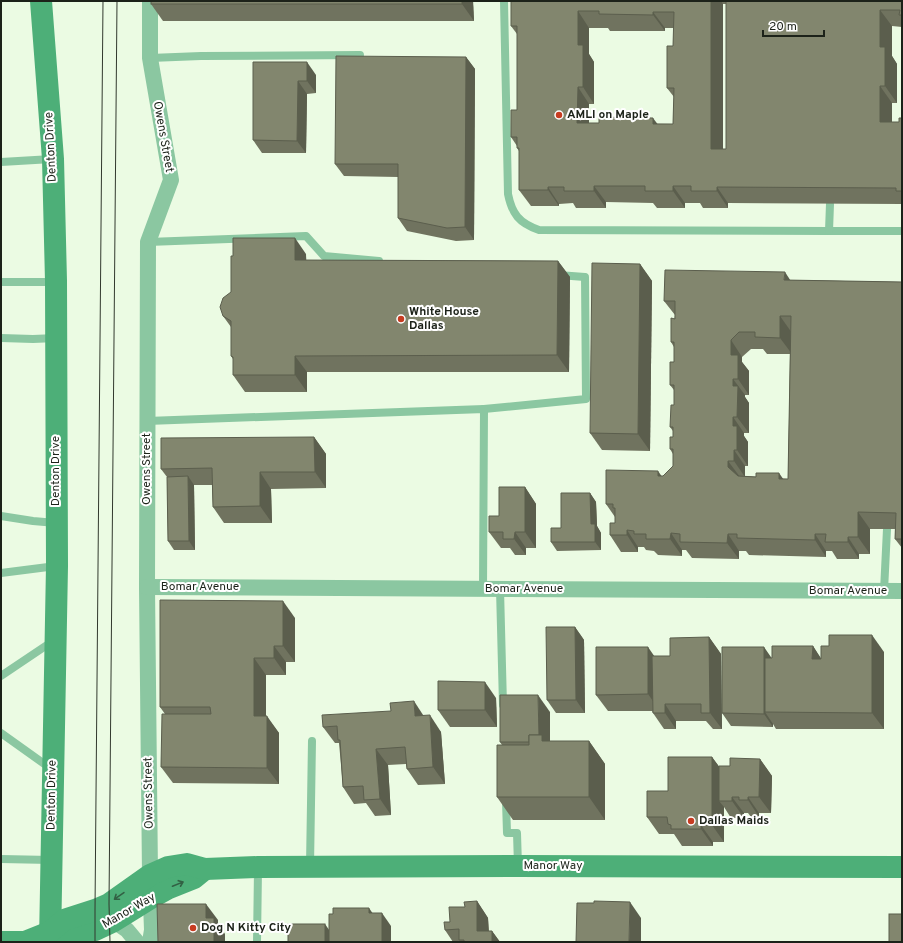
<svg xmlns="http://www.w3.org/2000/svg" width="903" height="943" font-family="Overpass,sans-serif">
<style>
.lines{fill:none;stroke-linecap:round;stroke-linejoin:round}
.lane{stroke:#8bc7a1;stroke-width:8}
.street{stroke:#8bc7a1;stroke-width:16}
.secondary{stroke:#4daf78;stroke-width:22}
.tram{stroke:#32392e;stroke-width:1}
.wall{fill:#70735f;fill-rule:evenodd}
.shaded-wall{fill:#5b5e4d}
.building{fill:#82866e;stroke:#5b5e4d;fill-rule:evenodd}
.oneway{stroke:#326144}
.poi-dot{fill:#c73c21;stroke:#fff;stroke-width:1.5}
.labels{text-anchor:middle;dominant-baseline:central;stroke-width:4;stroke-linejoin:round;paint-order:stroke}
.poi-label{font-size:12px;font-weight:bold;fill:#1c2219;stroke:#fff;text-anchor:start}
.street-label{font-size:12px;fill:#1c2219;stroke:#fff}
</style>
<rect width="100%" height="100%" fill="#ebfbe3"/>
<g class="lines">
<g class="lane">
<path d="M504,1L508,194C512,214 519,223 539,230L829,231H902"/>
<polyline points="150,58 201,56 360,55"/>
<polyline points="1,162 52,159"/>
<polyline points="829,231 830,204"/>
<polyline points="148,242 306,236 324,256 379,261"/>
<polyline points="1,282 55,282"/>
<polyline points="1,338 33,339 56,338"/>
<polyline points="484,409 586,399 585,277 558,275"/>
<polyline points="147,421 484,409 483,589"/>
<polyline points="1,516 33,521 56,523"/>
<polyline points="1,573 56,566"/>
<polyline points="500,589 503,705"/>
<polyline points="884,591 887,529"/>
<polyline points="1,676 53,641"/>
<polyline points="1,733 50,768"/>
<polyline points="506,801 507,833 517,833 518,866"/>
<polyline points="1,859 51,860"/>
<polyline points="310,866 312,741"/>
<polyline points="257,942 258,869"/>
</g>
<g class="street">
<polyline points="150,1 150,58 171,180 148,242 147,587 150,875 152,930 150,942"/>
<polyline points="147,587 902,591"/>
<polyline points="114,921 127,930 137,942"/>
</g>
<g class="secondary">
<polyline points="41,1 53,159 56,281 57,566 50,942"/>
<polyline points="50,932 68,939 95,930 114,921 151,898 169,888 194,878 205,869"/>
<polyline points="1,942 25,942 50,932 64,920 95,910 109,904 150,875 168,867 187,864 205,869 258,867 518,866 902,867"/>
</g>
<g class="tram">
<polyline points="95,942 95,910 103,1"/>
<polyline points="110,942 109,904 117,1"/>
</g>
</g>
<g class="wall">
<polygon points="151,1 473,1 474,21 163,21 151,4"/>
<path d="M511,1H902V27L892,26V56L897,64V103H892V122H899L902,118V204L728,203V208H703L700,203H685V208H657L653,203L606,202V208H576L573,203L559,204V206H531L519,190V151L517,148V146L511,137L517,110V34L511,26ZM723,4H726V149H723ZM589,28H608L610,31H665V28H674L673,46L667,88L674,97L673,124L589,123V104H594V62L589,54Z"/>
<polygon points="466,57 475,69 474,240 456,241 407,231 398,218 398,177 344,176 335,164"/>
<polygon points="253,62 316,75 316,93 307,94 306,153 262,153 253,140"/>
<polygon points="306,254 306,260 558,261 570,277 569,372 307,372 307,392 245,392 233,375 233,359 231,356 231,327 223,316"/>
<polygon points="640,264 652,281 650,451 602,450 590,433"/>
<path d="M790,280L902,282V548L895,539V529H870V554H859V559H837L832,551H826V557L749,555L746,551H739V559L692,558L686,550H682V556L658,555L654,551L646,550L644,547H638V552H621L610,535L615,523V517L606,504L661,476H663L673,466V454L670,449L673,437V431L670,427L674,405V390L670,385L674,362V347L671,342L675,315L664,301ZM751,349H763L767,354H790L788,479L745,476V466H748V442L744,436V433H749V403L745,397V395H749V371L742,362V357Z"/>
<polygon points="314,437 326,454 326,488 271,489 272,523 224,523 213,507 212,485 194,485 195,550 174,550 168,541 167,477 161,469"/>
<polygon points="525,487 536,504 536,548 526,548 526,555 515,555 510,548 501,548 489,532 499,516"/>
<polygon points="590,493 596,502 597,526 601,533 601,550 557,551 551,542 561,528"/>
<polygon points="295,618 295,662 286,662 286,675 266,675 266,716 279,733 279,784 173,783 161,767 165,714 160,707"/>
<polygon points="575,627 584,640 585,713 556,713 547,700"/>
<polygon points="709,637 721,654 722,729 713,729 706,721 676,721 676,729 664,729 653,713 652,711 608,711 596,695 655,656 670,656"/>
<polygon points="813,646 821,659 884,652 884,729 776,729 773,724 773,727 731,726 722,713 772,658"/>
<polygon points="496,698 497,727 450,727 438,710"/>
<polygon points="550,712 550,741 589,741 605,764 605,820 513,820 497,797 502,745 500,742"/>
<polygon points="424,716 441,732 445,784 418,785 407,769 406,764 388,765 391,815 375,816 366,803 354,804 343,787 339,743 335,743 323,727"/>
<polygon points="712,757 719,767 730,766 760,759 772,776 771,813 759,813 759,817 751,817 748,813 744,813 744,818 731,818 724,807 724,842 713,842 713,846 682,846 674,834 659,834 647,817 668,791"/>
<polygon points="477,901 488,918 489,931 492,931 500,942 453,942 445,930 465,907"/>
</g>
<g class="shaded-wall">
<polygon points="462,1 473,1 474,21 462,4"/>
<polygon points="711,1 721,1 723,4 723,165 711,149"/>
<polygon points="880,10 892,26 892,56 897,64 897,103 885,86 880,47"/>
<polygon points="578,11 589,28 589,54 594,62 594,104 583,87 578,45"/>
<polygon points="653,12 665,28 665,31 653,15"/>
<polygon points="466,57 475,69 474,240 465,227"/>
<polygon points="307,62 316,75 316,93 307,81"/>
<polygon points="298,81 307,94 306,153 297,141"/>
<polygon points="880,86 892,103 892,139 880,122"/>
<polygon points="578,87 589,104 589,140 577,123"/>
<polygon points="653,118 665,134 653,124"/>
<polygon points="594,186 606,202 606,208 594,191"/>
<polygon points="673,186 685,203 685,208 673,191"/>
<polygon points="548,187 559,204 559,206 548,190"/>
<polygon points="717,187 728,203 728,208 717,191"/>
<polygon points="295,238 306,254 307,276 295,260"/>
<polygon points="558,261 570,277 569,372 557,355"/>
<polygon points="640,264 652,281 650,451 638,434"/>
<polygon points="785,272 796,289 784,280"/>
<polygon points="780,316 792,333 792,354 780,338"/>
<polygon points="731,340 742,357 742,362 749,371 749,395 738,379 731,355"/>
<polygon points="295,356 307,372 307,392 295,375"/>
<polygon points="733,379 745,395 745,397 749,403 749,433 737,417 733,386"/>
<polygon points="733,417 744,433 744,436 748,442 748,466 737,450 733,426"/>
<polygon points="314,437 326,454 326,488 315,472"/>
<polygon points="734,450 745,466 745,477 734,461"/>
<polygon points="728,461 740,477 740,483 728,467"/>
<polygon points="658,471 670,488 658,476"/>
<polygon points="260,472 271,489 272,523 260,506"/>
<polygon points="779,473 791,490 779,479"/>
<polygon points="188,476 194,485 195,550 189,541"/>
<polygon points="525,487 536,504 536,548 525,532"/>
<polygon points="590,493 596,502 597,526 601,533 601,550 595,542 591,524"/>
<polygon points="858,512 870,529 870,554 858,537"/>
<polygon points="627,530 638,547 638,552 627,535"/>
<polygon points="515,532 526,548 526,555 514,539"/>
<polygon points="671,533 682,550 682,556 670,539"/>
<polygon points="728,534 739,551 739,559 727,543"/>
<polygon points="815,534 826,551 826,557 815,540"/>
<polygon points="848,537 859,554 859,559 848,542"/>
<polygon points="283,601 295,618 295,662 283,646"/>
<polygon points="575,627 584,640 585,713 576,700"/>
<polygon points="872,635 884,652 884,729 872,713"/>
<polygon points="709,637 721,654 722,729 710,713"/>
<polygon points="274,646 286,662 286,675 274,658"/>
<polygon points="813,646 824,663 812,659"/>
<polygon points="648,647 659,663 660,711 648,694"/>
<polygon points="764,647 773,660 765,712 773,724 773,727 764,714"/>
<polygon points="254,658 266,675 266,732 254,716"/>
<polygon points="485,682 496,698 497,727 485,710"/>
<polygon points="538,695 550,712 550,747 539,742"/>
<polygon points="414,701 425,718 415,716"/>
<polygon points="665,704 676,721 676,729 665,713"/>
<polygon points="430,715 441,732 445,784 433,767"/>
<polygon points="267,716 279,733 279,784 267,768"/>
<polygon points="589,741 605,764 605,820 589,797"/>
<polygon points="376,749 388,765 391,815 380,799"/>
<polygon points="712,757 724,773 719,801 724,807 724,842 712,825"/>
<polygon points="760,759 772,776 771,813 759,797"/>
<polygon points="732,797 744,813 744,818 732,801"/>
<polygon points="748,797 759,813 759,817 748,800"/>
<polygon points="701,825 713,842 713,846 701,829"/>
<polygon points="477,901 488,918 489,942 477,931"/>
<polygon points="630,902 641,918 641,942 629,942"/>
<polygon points="206,904 218,920 218,923 225,934 225,942 214,942 206,918"/>
<polygon points="369,908 378,921 369,913"/>
<polygon points="382,913 391,926 391,942 382,942"/>
<polygon points="325,924 334,937 334,942 325,942"/>
<polygon points="492,931 500,942 492,942"/>
</g>
<g class="building">
<rect x="151" y="1" width="311" height="3"/>
<path d="M511,1H711V149H726V1H902V15H899L900,10H880V47H885V86H880V122H899V118H902V191H896V188L717,187V191H691V186H673V191H645V186H594V191H564V187H548V190H519V148H517V137H511V110H517V26H511ZM578,11H599V14L653,15V12H674L673,46H667V88H674L673,124H653V118L599,117V123H577L578,87H583V45H578Z"/>
<polygon points="336,56 466,57 465,227 447,228 398,218 398,164 335,164"/>
<polygon points="253,62 307,62 307,81 298,81 297,141 253,140"/>
<polygon points="233,238 295,238 295,260 558,261 557,355 295,356 295,375 233,375 233,357 231,356 231,321 223,316 220,307 223,298 231,292 231,256 233,256"/>
<polygon points="592,263 640,264 638,434 590,433"/>
<path d="M665,270L785,272L784,280L902,282V539H895L896,513L858,512V537H848V542H825L826,534H815V540L737,538V534H728L727,543L680,542V534L671,533L670,539H646V534H634V531L627,530V535H610V523H615V508H613V504H606V470L658,471V476H663L673,466V449H670V437H673V427H670L671,405H674V385H670V362H674V342H671V318L675,319V301H664ZM780,316H791L788,479H779V473H756V477L738,476L728,467V461H734V450H737V426H733V417H737L738,386H733V379H738V355H731V340L739,332H755V337L780,338Z"/>
<polygon points="314,437 315,472 260,472 260,506 213,507 212,468 161,469 161,438"/>
<polygon points="188,476 189,541 168,541 167,477"/>
<polygon points="499,487 525,487 525,532 515,532 514,539 503,539 503,532 489,532 489,516 499,516"/>
<polygon points="561,493 590,493 591,524 595,524 595,542 551,542 551,528 561,528"/>
<polygon points="160,600 283,601 283,646 274,646 274,658 254,658 254,716 267,716 267,768 161,767 162,714 211,714 210,707 160,707"/>
<polygon points="546,627 575,627 576,700 547,700"/>
<polygon points="829,635 872,635 872,713 765,712 765,658 772,658 772,646 813,646 812,659 821,659 821,646 829,646"/>
<polygon points="709,637 710,713 701,713 701,704 665,704 665,713 653,713 652,656 670,656 670,638"/>
<polygon points="596,647 648,647 648,694 596,695"/>
<polygon points="722,647 764,647 764,714 722,713"/>
<polygon points="438,681 485,682 485,710 438,710"/>
<polygon points="500,695 538,695 539,735 529,735 529,742 500,742"/>
<polygon points="414,701 415,716 430,715 433,767 407,769 405,747 376,749 380,799 364,800 363,786 343,787 340,740 338,740 337,726 323,727 322,715 391,711 390,703"/>
<polygon points="529,735 542,735 542,741 589,741 589,797 497,797 497,745 529,745"/>
<polygon points="668,757 712,757 712,825 701,825 701,829 671,829 671,825 668,824 667,817 647,817 647,791 668,791"/>
<polygon points="730,758 760,759 759,797 748,797 748,800 739,800 739,797 732,797 732,801 719,801 719,766 730,766"/>
<polygon points="477,901 477,931 492,931 492,942 464,942 464,940 459,940 459,929 445,930 444,922 450,922 449,907 465,907 464,902"/>
<polygon points="594,901 630,902 629,942 576,942 577,903 594,903"/>
<polygon points="157,904 206,904 206,918 214,918 214,942 158,942"/>
<polygon points="333,908 369,908 369,913 382,913 382,942 329,942 329,914 333,914"/>
<rect x="889" y="914" width="13" height="28"/>
<rect x="288" y="924" width="37" height="18"/>
</g>
<defs><path id="oneway-shaft" d="M-6 0H5M1.5-3L5.5 0L1.5 3" fill="none" stroke-width="1.6" stroke-linecap="round" stroke-linejoin="round"/></defs>
<g class="oneway">
<use href="#oneway-shaft" transform="translate(178 884) rotate(-22)"/>
<use href="#oneway-shaft" transform="translate(119 896) rotate(145)"/>
</g>
<g class="poi-dot">
<circle cx="559" cy="115" r="4"/>
<circle cx="401" cy="319" r="4"/>
<circle cx="691" cy="821" r="4"/>
<circle cx="193" cy="928" r="4"/>
</g>
<g class="labels">
<g class="poi-label">
<text x="567" y="115">AMLI on Maple</text>
<text x="409" y="312">White House<tspan x="409" dy="14">Dallas</tspan></text>
<text x="699" y="821">Dallas Maids</text>
<text x="201" y="928">Dog N Kitty City</text>
</g>
<g class="street-label">
<text transform="translate(163 137) rotate(80)">Owens Street</text>
<text transform="translate(51 147) rotate(-93)">Denton Drive</text>
<text transform="translate(147 469) rotate(-90)">Owens Street</text>
<text transform="translate(56 471) rotate(-90)">Denton Drive</text>
<text x="200" y="587">Bomar Avenue</text>
<text x="524" y="589">Bomar Avenue</text>
<text x="848" y="591">Bomar Avenue</text>
<text transform="translate(149 793) rotate(-91)">Owens Street</text>
<text transform="translate(52 795) rotate(-89)">Denton Drive</text>
<text x="553" y="866">Manor Way</text>
<text transform="translate(129 911) rotate(-30)">Manor Way</text>
</g>
</g>
<rect width="903" height="943" fill="none" stroke="#1c2219" stroke-width="4"/>
<path d="M763 30v6h61v-6" fill="none" stroke="#1c2219" stroke-width="2"/>
<text x="769" y="30" font-size="12" fill="#1c2219" stroke="#ffffff" stroke-width="3" paint-order="stroke">20 m</text>
</svg>
